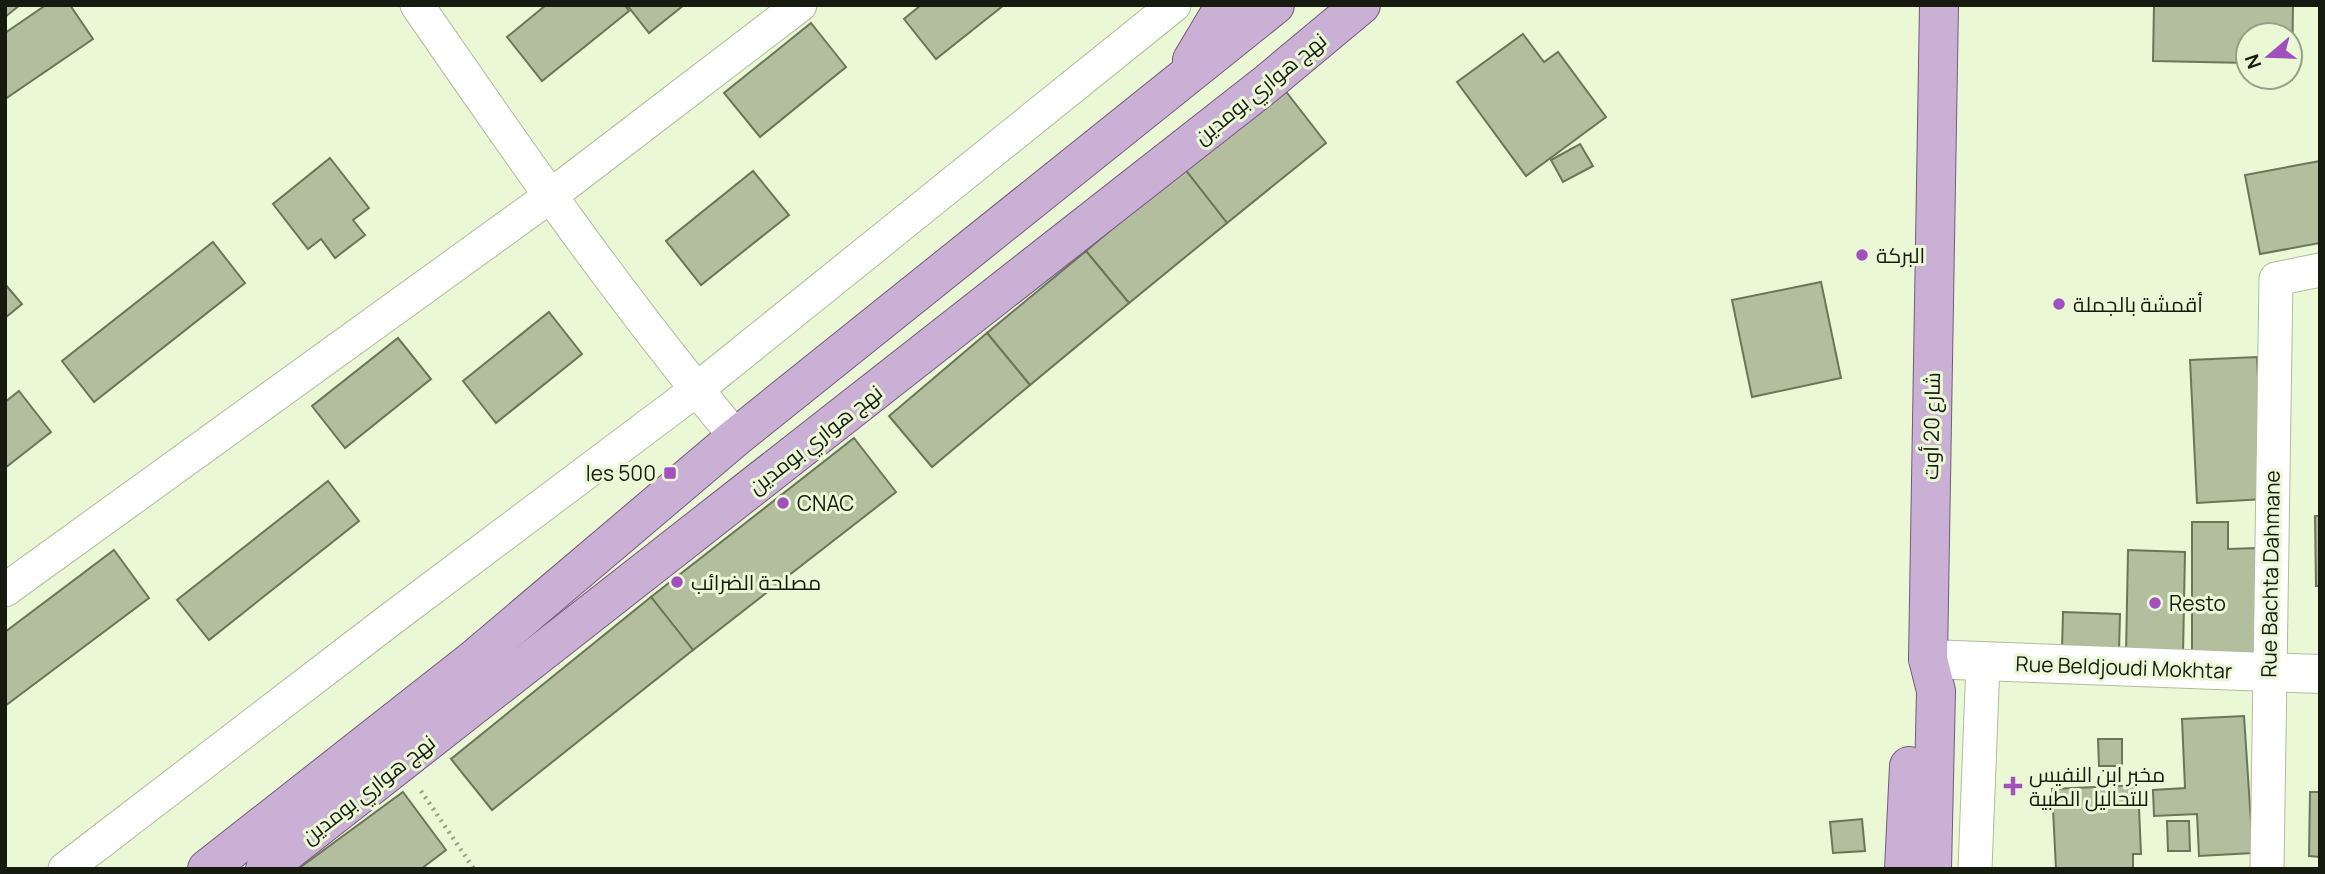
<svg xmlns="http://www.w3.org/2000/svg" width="2325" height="874" font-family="Manrope,Cairo,sans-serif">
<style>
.building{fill:#b2be9e;stroke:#6b7659;stroke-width:2}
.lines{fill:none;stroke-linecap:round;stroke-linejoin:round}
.minor-casing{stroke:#b0bc9c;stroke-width:35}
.tertiary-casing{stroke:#b0bc9c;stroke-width:40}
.primary-casing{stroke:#755a7d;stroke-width:40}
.path{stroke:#969f86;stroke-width:4.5;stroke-dasharray:2 5;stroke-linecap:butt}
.minor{stroke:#fff;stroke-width:33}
.tertiary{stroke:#fff;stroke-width:38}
.primary{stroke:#cab0d4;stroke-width:38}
.poi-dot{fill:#a350bf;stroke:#ebf8d6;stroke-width:2.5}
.labels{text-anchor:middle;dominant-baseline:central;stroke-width:6;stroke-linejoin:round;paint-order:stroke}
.street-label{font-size:21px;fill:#171b0f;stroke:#ebf8d6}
.poi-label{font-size:21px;fill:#171b0f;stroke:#ebf8d6;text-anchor:start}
</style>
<rect width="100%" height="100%" fill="#ebf8d6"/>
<g class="building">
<polygon points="5,5 20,5 5,17"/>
<polygon points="46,5 70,5 93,39 5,99 5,33"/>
<polygon points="546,5 625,5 629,11 542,81 507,37"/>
<polygon points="627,5 684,5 649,33"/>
<polygon points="921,5 1004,5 936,59 904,19"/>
<polygon points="2154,5 2293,5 2292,80 2254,79 2254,77 2290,77 2290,35 2248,35 2248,63 2153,61"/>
<polygon points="811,23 846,67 760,137 724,93"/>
<polygon points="1523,34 1544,62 1558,52 1606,117 1526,176 1457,82"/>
<polygon points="1284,89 1326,143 1227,223 1184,168"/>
<polygon points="1580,144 1593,166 1563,182 1551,160"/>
<polygon points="330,158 369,208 353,220 365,235 335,258 321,239 308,249 273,204"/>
<polygon points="2320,161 2320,243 2260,254 2245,175"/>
<polygon points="1184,168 1227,223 1129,303 1086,251"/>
<polygon points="753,171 789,215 701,285 666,241"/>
<polygon points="213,242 245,283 94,402 62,361"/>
<polygon points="1086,251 1129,303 1030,385 987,333"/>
<polygon points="1821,282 1841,378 1752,397 1732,300"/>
<polygon points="5,284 22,304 5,318"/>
<polygon points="549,312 582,354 496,423 463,381"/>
<polygon points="987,333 1030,385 932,467 889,416"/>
<polygon points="398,338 431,379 345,448 312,406"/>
<polygon points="2257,357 2264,499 2197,503 2190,360"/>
<polygon points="19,391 51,432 5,468 5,402"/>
<polygon points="854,438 896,492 693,650 651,597"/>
<polygon points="328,481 359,521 209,640 177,600"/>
<polygon points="2315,516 2320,516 2320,586 2316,586"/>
<polygon points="2192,522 2228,522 2228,549 2257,548 2257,657 2192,658"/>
<polygon points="114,550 149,598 5,706 5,632"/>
<polygon points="2128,550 2185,552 2183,655 2126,654"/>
<polygon points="651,597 693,650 492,810 451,759"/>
<polygon points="2063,612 2120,614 2119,652 2062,650"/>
<polygon points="2244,716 2253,853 2199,856 2197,814 2154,816 2153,790 2185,788 2182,719"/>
<polygon points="2098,739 2122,739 2122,766 2099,766"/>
<polygon points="2138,785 2141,854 2133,854 2133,869 2056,869 2052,789"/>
<polygon points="403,792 446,850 421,869 298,869"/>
<polygon points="2310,792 2320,792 2320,857 2309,856"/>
<polygon points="1862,819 1865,851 1833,853 1830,822"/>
<polygon points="2167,821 2189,821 2190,851 2168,851"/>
</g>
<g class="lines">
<defs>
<g id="minor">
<path d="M417,5C519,153 621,300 736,437"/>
<polyline points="5,590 549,197 800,5"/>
<polyline points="65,869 391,619 696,390 1174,5"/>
<polyline points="1975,869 1983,663"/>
<polyline points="2267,869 2276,279 2320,270"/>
</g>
<polyline id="tertiary" points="1928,659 2320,674"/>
<g id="primary">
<polyline points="1192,60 1225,5"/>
<polyline points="207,869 473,660 736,437 1275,5"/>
<polyline points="265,869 1265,85 1361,5"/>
<polyline points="1904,869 1909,766"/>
<polyline points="1932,869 1936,691 1928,659 1939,5"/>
</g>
</defs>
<use href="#minor" class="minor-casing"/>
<use href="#tertiary" class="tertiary-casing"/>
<use href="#primary" class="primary-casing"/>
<polyline class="path" points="421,791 474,869"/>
<use href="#minor" class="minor"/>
<use href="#tertiary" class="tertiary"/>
<use href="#primary" class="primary"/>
</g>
<g class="poi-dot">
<circle cx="1862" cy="255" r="7"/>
<circle cx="2059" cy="304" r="7"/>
<rect x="663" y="466" width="14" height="14" rx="3.5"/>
<circle cx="783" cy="503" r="7"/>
<circle cx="677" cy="582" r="7"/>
<circle cx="2155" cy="603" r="7"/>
<path d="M2009.5 775.5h7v7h7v7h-7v7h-7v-7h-7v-7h7z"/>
</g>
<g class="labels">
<g class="street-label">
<text transform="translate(1260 88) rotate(-39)">نهج هواري بومدين</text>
<text transform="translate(1931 426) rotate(-89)">شارع 20 أوت</text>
<text transform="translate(815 439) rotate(-38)">نهج هواري بومدين</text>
<text transform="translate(2270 574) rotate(-89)">Rue Bachta Dahmane</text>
<text transform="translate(2124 667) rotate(2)">Rue Beldjoudi Mokhtar</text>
<text transform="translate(368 789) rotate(-38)">نهج هواري بومدين</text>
</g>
<g class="poi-label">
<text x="1876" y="255">البركة</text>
<text x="2073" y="304">أقمشة بالجملة</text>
<text x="656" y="473" text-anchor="end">les 500</text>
<text x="797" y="503">CNAC</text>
<text x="691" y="582">مصلحة الضرائب</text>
<text x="2169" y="603">Resto</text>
<text x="2029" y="774">مخبر ابن النفيس<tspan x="2029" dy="24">للتحاليل الطبية</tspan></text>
</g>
</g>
<rect width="2325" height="874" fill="none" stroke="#171b0f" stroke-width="14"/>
<g transform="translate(2269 56) rotate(251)"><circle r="33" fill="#ebf8d6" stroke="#96a086" stroke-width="2"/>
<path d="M0-5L12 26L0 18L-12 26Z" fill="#a350bf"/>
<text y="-10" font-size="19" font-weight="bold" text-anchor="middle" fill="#171b0f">N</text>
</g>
</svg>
